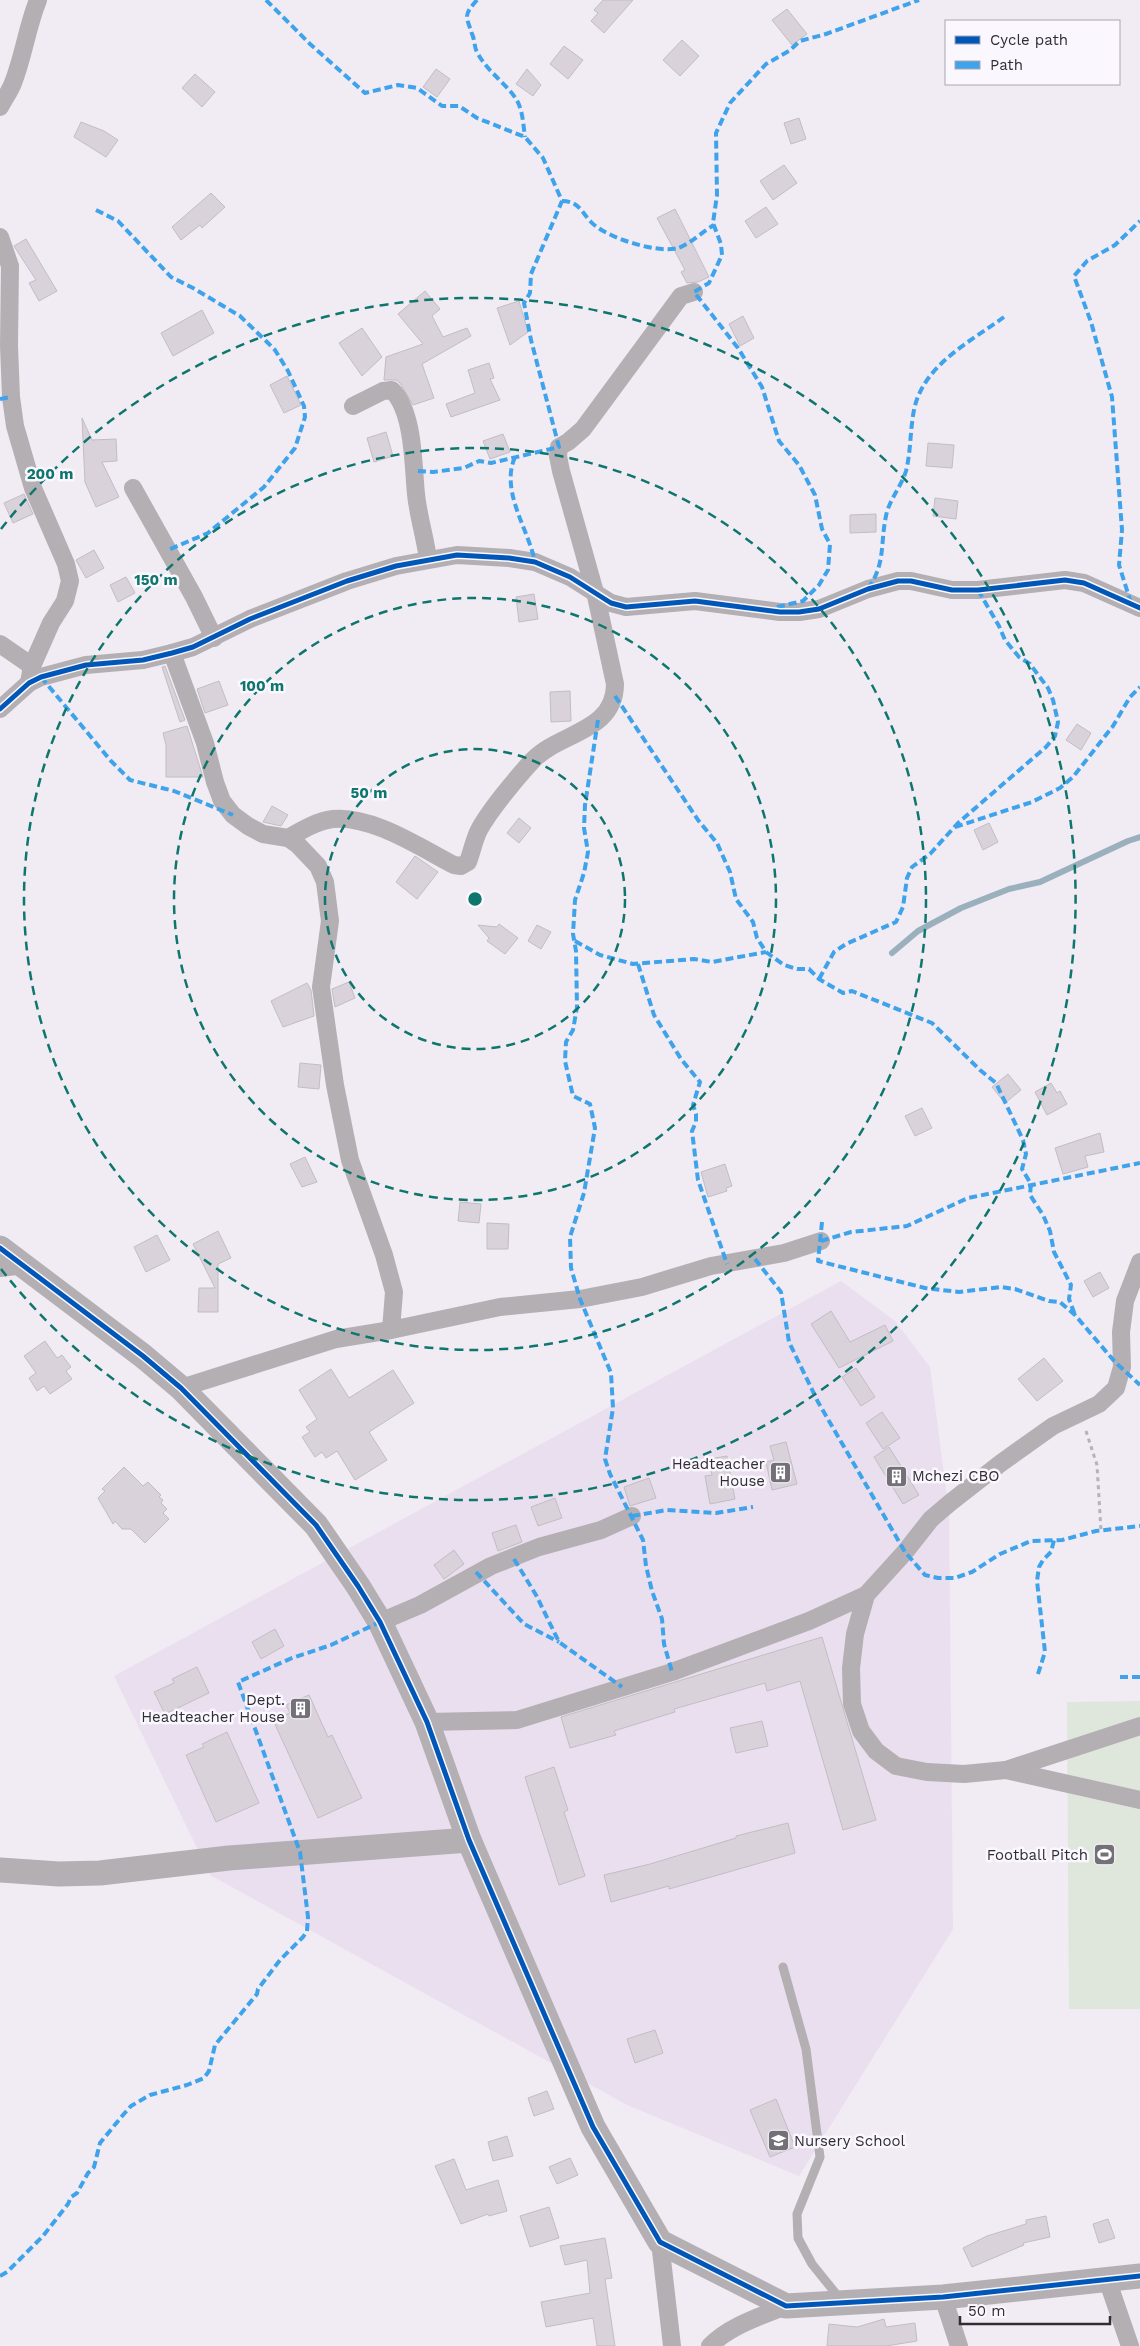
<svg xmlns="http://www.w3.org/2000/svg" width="1140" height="2346" font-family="'Work Sans',sans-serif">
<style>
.built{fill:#eadfef}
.green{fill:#dfe6dc}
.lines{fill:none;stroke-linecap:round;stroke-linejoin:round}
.stream{stroke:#9ab1bd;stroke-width:6}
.building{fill:#d9d2db;stroke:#c2bdc3}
.path{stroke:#b6b2b6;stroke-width:3;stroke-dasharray:4 4;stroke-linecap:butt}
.lane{stroke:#b4afb3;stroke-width:9}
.street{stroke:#b4afb3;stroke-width:18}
.secondary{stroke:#b3afb3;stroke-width:25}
.quiet{stroke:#3ea3eb;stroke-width:4;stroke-dasharray:8 4;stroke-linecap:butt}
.cycleway-casing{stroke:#fbf7fe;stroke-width:8}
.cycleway{stroke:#0057b8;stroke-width:5}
.ring{fill:none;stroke:#0f766e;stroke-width:2.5;stroke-dasharray:9 6}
.labels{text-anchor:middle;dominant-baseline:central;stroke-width:5;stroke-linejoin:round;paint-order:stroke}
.poi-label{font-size:15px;fill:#312d34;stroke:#fbf7fe;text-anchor:end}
.centre{fill:#0f766e;stroke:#fbf7fe;stroke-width:2.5}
.ring-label{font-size:15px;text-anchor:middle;font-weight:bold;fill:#0f766e;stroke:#fbf7fe;stroke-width:5;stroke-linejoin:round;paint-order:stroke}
</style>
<rect width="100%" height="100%" fill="#f1ebf4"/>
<polygon class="built" points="841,1281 895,1321 930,1367 949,1513 953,1929 799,2176 627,2105 210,1875 114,1676"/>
<polygon class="green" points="1140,1701 1140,2009 1069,2009 1067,1702"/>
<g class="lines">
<polyline class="stream" points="892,953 918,931 961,908 1009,889 1040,882 1128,841 1140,837"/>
</g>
<g class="building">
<polygon points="603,0 633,0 604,33 591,21 598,13 594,10"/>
<polygon points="787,9 807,34 792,45 772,20"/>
<polygon points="682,40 699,56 680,76 663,60"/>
<polygon points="564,46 583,60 568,79 550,64"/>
<polygon points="436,69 450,79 437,97 423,87"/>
<polygon points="527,69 541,85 533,96 516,84"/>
<polygon points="195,74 215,92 202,107 182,88"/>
<polygon points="799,118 806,139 791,144 784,123"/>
<polygon points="81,122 104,131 118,140 106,157 74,137"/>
<polygon points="784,165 797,183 773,200 760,181"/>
<polygon points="211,193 225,207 202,228 200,225 181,240 172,227"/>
<polygon points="766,207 778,224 756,238 745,221"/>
<polygon points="675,209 709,277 698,282 687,283 681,272 685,270 657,218"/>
<polygon points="26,239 57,291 39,301 29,283 36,280 14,246"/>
<polygon points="425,291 440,309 432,316 443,337 467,328 471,336 422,364 434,398 413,405 400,383 396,380 384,380 386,357 423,344 398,314"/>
<polygon points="519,301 528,332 510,345 497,308"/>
<polygon points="202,310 214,333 173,356 161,333"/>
<polygon points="743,316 754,338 740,346 729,324"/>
<polygon points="362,328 382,357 362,376 339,343"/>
<polygon points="489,363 494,378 490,379 500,400 451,417 446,404 475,393 468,370"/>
<polygon points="287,376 301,405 284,413 270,385"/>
<polygon points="82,418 92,440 116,439 117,461 102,462 119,497 96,507 85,482"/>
<polygon points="386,432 393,456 374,462 367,438"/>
<polygon points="503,434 510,452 490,459 483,441"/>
<polygon points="928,443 954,445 952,468 926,466"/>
<polygon points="24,494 33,514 13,523 4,503"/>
<polygon points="935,498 958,501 956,519 933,516"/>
<polygon points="876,514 876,532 850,533 850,515"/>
<polygon points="94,550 104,568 86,578 76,560"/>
<polygon points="126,577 135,593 118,602 110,585"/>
<polygon points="534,594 538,619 519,622 516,597"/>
<polygon points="165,666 185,720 180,722 162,667"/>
<polygon points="219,681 228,705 205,713 197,689"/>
<polygon points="570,691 571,721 551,722 550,692"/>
<polygon points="1077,724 1091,733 1081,750 1066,740"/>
<polygon points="187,726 203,777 166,777 166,745 163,733"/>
<polygon points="272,806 288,815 281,826 263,822"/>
<polygon points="519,818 531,828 519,843 507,833"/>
<polygon points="989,823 998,842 983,850 974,830"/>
<polygon points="415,856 438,872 417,899 396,882"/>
<polygon points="499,924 518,938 505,954 487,941 489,938 478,925 497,927"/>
<polygon points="537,925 551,932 541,949 528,941"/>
<polygon points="349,982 355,998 335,1007 332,989"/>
<polygon points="307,983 311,990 314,1016 283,1027 271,1001"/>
<polygon points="300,1063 321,1065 319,1089 298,1087"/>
<polygon points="1008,1074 1021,1090 1005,1103 992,1087"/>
<polygon points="1051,1083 1057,1093 1060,1091 1067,1104 1047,1115 1035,1092"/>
<polygon points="922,1108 932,1128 915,1136 905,1116"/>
<polygon points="1100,1133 1104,1152 1085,1156 1088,1167 1063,1174 1055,1148"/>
<polygon points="305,1157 317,1182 302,1187 290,1164"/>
<polygon points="725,1164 732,1186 726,1188 727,1191 708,1197 701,1172"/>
<polygon points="460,1202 481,1204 479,1223 458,1221"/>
<polygon points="487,1223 509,1224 508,1249 487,1249"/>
<polygon points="218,1231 231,1258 218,1264 218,1312 198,1312 199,1288 215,1288 193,1244"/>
<polygon points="157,1235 170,1260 146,1272 134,1247"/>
<polygon points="1100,1272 1109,1288 1093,1297 1084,1281"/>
<polygon points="831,1311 850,1342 885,1325 893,1341 839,1368 811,1324"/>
<polygon points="45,1341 57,1358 62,1355 71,1367 66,1371 72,1379 50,1394 44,1386 37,1391 29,1378 36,1373 24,1356"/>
<polygon points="1044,1358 1063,1381 1037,1401 1018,1379"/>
<polygon points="856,1368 875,1397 861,1406 842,1377"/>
<polygon points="331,1369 349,1398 393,1370 414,1403 369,1432 387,1460 355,1480 337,1451 326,1458 322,1452 315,1457 302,1437 310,1432 306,1427 317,1419 299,1390"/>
<polygon points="882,1412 900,1438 883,1449 866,1423"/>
<polygon points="786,1442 797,1484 772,1490 766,1462 774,1460 770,1446"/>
<polygon points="889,1447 919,1495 903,1504 874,1457"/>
<polygon points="727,1456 735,1499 710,1504 705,1476 712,1475 709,1459"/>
<polygon points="124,1467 143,1486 148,1482 161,1495 159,1497 163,1500 161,1503 167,1509 163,1513 169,1519 145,1543 131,1529 122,1529 115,1521 113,1524 98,1498 105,1491 102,1489"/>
<polygon points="649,1478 656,1498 630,1506 624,1487"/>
<polygon points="555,1498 562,1518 538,1526 531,1507"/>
<polygon points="516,1525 522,1542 498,1551 492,1533"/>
<polygon points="454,1550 464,1564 444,1579 434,1565"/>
<polygon points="275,1629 284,1646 261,1659 252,1642"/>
<polygon points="822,1637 876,1820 843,1830 800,1681 767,1691 765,1683 674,1709 675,1712 614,1731 616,1735 570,1748 561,1717"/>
<polygon points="197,1667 209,1693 165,1714 154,1692 174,1683 172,1679"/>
<polygon points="309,1695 328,1737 332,1735 362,1798 318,1818 273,1720 290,1713 286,1705"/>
<polygon points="762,1721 768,1746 736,1753 730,1728"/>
<polygon points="227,1732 259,1803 216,1822 186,1755 204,1747 202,1744"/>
<polygon points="554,1767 568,1810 564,1812 585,1876 559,1885 525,1777"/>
<polygon points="788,1823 795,1853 669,1889 669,1886 611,1902 604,1875 650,1864 736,1838 736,1836"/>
<polygon points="655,2030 663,2053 635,2063 627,2039"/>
<polygon points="547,2091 554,2109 534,2116 528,2098"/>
<polygon points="776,2099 795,2147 770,2157 750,2110"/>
<polygon points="507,2136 513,2156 493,2161 488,2142"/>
<polygon points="570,2158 578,2175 557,2184 549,2167"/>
<polygon points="454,2159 466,2190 498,2180 507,2211 489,2216 488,2214 461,2224 435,2166"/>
<polygon points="549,2207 559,2238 530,2247 520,2216"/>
<polygon points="1046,2216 1050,2237 1023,2243 1024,2245 972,2267 963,2248 987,2236 1026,2224 1026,2220"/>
<polygon points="1108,2219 1115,2238 1099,2243 1093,2224"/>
<polygon points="605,2238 612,2278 605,2279 615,2346 597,2346 593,2318 546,2327 541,2302 590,2293 587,2260 565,2265 560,2246"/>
<polygon points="884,2319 886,2327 915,2323 917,2341 886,2346 827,2346 829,2324 857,2327"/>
</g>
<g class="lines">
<polyline class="path" points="1086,1431 1097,1465 1101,1531"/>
<polyline class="lane" points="783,1967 806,2049 820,2157 797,2214 798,2238 812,2264 841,2300"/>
<g class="street">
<path d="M0,107C4,99 10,91 13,83C24,55 27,27 38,0"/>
<polyline points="0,237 10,266 9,346 11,397 15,426 33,488 66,564 70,581 65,601 51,623 32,666 29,683"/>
<path d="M353,406L383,391L392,390C414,412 413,465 416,494C418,515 425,537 428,559"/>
<polyline points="133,488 194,597 214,638"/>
<polyline points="0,644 32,666"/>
<polyline points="172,653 205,743 215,782 222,801 233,815 248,826 263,834 288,838 298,845 318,866 325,882 330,921 321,987 335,1085 350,1160 384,1255 394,1292 391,1330"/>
<polyline points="0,709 29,683 41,677 86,665 143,660 172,653 193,647 250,619 347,581 396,566 457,555 509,558 535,562 570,577 611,603 626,607 695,601 780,612 799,612 819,609 868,589 898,581 911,581 952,590 978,590 1065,580 1084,583 1140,608"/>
<path d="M288,838C302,830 317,821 333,819C372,815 421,848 454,865L461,866L468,862C472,851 474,840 479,830C489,811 518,776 533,760C560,732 615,732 615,684L596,596L561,471L558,456L559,447L568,442L583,429L681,296L694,292"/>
<polyline points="0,1268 24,1265"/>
<polyline points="181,1388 336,1339 391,1330 500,1307 580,1299 642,1287 711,1266 784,1253 821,1241"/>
<polyline points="866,1595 855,1634 851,1668 852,1704 861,1731 876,1751 896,1766 927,1772 964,1774 1006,1770 1140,1726"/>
<polyline points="380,1622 420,1605 491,1566 539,1547 601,1530 632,1516"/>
<polyline points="427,1722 517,1720 672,1672 809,1621 866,1595 905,1552 931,1519 951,1502 1001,1463 1053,1426 1099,1404 1116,1388 1122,1367 1121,1332 1125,1301 1140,1262"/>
<polyline points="1006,1770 1140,1800"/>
<polyline points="660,2242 672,2346"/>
<polyline points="1107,2279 1130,2346"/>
<polyline points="943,2297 959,2346"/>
<path d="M710,2346C729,2326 761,2316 786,2306"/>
</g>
<g class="secondary">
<polyline points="0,1248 143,1356 181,1388 316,1525 358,1586 380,1622 427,1722 469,1840 593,2127 660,2242 786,2306 943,2297 1140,2276"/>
<polyline points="0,1870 59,1874 100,1873 229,1858 469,1840"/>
</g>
<g class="quiet">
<polyline points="266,0 310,44 365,93 398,85 417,88 442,106 459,106 477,118 525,137 543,158 562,201 531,274 530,293 524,303 531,340 559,447 491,463 479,461 464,468 433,472 416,471"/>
<path d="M477,0C463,16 466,15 472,34C475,40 474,47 477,52C486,70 503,81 514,96C523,107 523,124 525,137"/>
<path d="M562,201C578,201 581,211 591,222C605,237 657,254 678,248C690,244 702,232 714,225"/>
<polyline points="96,210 118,221 171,277 193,288 240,316 266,341 275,350 288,371 304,406 305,417 295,448 264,487 208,533 168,550"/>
<polyline points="0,399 11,397"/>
<path d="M515,457C500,491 528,528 535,562"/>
<path d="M868,589C886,563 880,544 886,516C889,500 901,487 906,471C911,451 910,430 914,410C923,365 970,342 1004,317"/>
<polyline points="1131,603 1119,565 1122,530 1112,397 1091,322 1074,276 1087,261 1115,245 1140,221"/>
<polyline points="777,607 803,601 819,585 828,570 830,544 822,529 815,495 799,465 779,441 762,387 738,348 694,292 709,283 722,255 721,244 713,223 717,195 716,133 730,103 766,64 789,51 800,41 826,34 919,0"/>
<polyline points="41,677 111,761 130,780 174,791 233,815"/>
<polyline points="615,696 698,820 717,843 730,872 736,899 753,922 757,938 766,952 784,965 797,969 809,969 819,979 843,993 852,991 932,1023 980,1070 996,1083 1023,1140 1026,1154 1022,1169 1031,1184 1030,1195 1043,1215 1050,1231 1054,1252 1071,1285 1069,1299 1075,1315"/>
<polyline points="598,720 585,805 584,828 588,852 584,873 575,900 573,934 576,951 577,1007 573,1030 566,1042 565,1061 573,1096 590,1104 595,1128 584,1193 570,1237 571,1268 580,1299 611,1373 613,1408 605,1459 610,1474 643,1540 646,1566 652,1591 662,1619 664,1644 672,1672"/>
<polyline points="955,827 1032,802 1060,788 1073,777 1113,726 1130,697 1140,687"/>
<polyline points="575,941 600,955 633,964 694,959 712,962 766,952"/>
<polyline points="638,964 654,1015 681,1059 700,1082 693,1105 696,1114 696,1122 692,1131 698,1180 727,1264"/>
<polyline points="819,979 834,952 846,944 896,922 903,907 907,878 912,867 930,854 958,823 1046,747 1055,736 1058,722 1053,700 1048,688 1030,664 1019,657 1005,640 999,626 978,590"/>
<polyline points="822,1222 818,1261 925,1288 959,1292 1001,1287 1015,1289 1049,1301 1060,1302 1075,1315 1115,1362 1140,1385"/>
<polyline points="821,1241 851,1232 907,1226 968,1198 1140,1163"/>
<polyline points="755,1259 781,1292 789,1342 818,1402 905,1552 925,1575 938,1578 955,1578 972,1572 1000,1554 1031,1541 1062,1540 1096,1531 1140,1526"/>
<polyline points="632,1516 667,1510 716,1513 753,1507"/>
<polyline points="514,1559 536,1595 559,1642 622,1687"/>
<polyline points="476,1572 524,1624 559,1642"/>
<polyline points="1038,1674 1045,1652 1037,1581 1039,1567 1043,1560 1051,1552 1054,1540"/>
<polyline points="1120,1677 1140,1677"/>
<polyline points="0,2276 7,2272 43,2236 68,2204 71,2197 77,2193 88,2173 94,2167 100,2143 123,2115 131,2106 150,2095 187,2085 204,2078 209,2071 215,2045 257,1994 258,1989 280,1960 303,1937 307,1931 308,1917 300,1852 238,1682 292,1658 331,1645 380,1622"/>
</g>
<defs>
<g id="cycleway">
<polyline points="0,709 29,683 41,677 86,665 143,660 172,653 193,647 250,619 347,581 396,566 457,555 509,558 535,562 570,577 611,603 626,607 695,601 780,612 799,612 819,609 868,589 898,581 911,581 952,590 978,590 1065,580 1084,583 1140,608"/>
<polyline points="0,1248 143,1356 181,1388 316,1525 358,1586 380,1622 427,1722 469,1840 593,2127 660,2242 786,2306 943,2297 1140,2276"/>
</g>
</defs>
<use href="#cycleway" class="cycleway-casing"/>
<use href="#cycleway" class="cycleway"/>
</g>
<g class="ring">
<circle cx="475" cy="899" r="150"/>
<circle cx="475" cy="899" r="301"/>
<circle cx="475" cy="899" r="451"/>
<path d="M1 529A601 601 0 1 1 1 1269"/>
</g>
<defs>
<symbol id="building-square" viewBox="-11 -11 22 22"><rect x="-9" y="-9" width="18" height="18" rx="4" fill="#747077" stroke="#fbf7fe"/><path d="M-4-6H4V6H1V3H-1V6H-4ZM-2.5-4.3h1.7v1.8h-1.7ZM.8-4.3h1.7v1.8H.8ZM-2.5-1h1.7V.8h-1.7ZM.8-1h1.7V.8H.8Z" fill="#fff"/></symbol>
<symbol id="stadium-square" viewBox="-11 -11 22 22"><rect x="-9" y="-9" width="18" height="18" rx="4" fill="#747077" stroke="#fbf7fe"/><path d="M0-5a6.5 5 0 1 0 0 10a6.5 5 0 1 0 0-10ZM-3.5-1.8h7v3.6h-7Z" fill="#fff"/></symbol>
<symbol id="school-square" viewBox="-11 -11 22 22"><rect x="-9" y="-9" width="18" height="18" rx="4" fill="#747077" stroke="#fbf7fe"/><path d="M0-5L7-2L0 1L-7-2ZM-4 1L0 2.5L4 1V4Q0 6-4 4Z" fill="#fff"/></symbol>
</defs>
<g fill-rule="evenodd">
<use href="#building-square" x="768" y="1460" width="25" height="25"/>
<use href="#building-square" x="884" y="1464" width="25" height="25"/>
<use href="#building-square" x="288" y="1696" width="25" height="25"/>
<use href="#stadium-square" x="1092" y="1842" width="25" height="25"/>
<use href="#school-square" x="766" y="2128" width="25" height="25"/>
</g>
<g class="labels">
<g class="poi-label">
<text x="765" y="1464">Headteacher<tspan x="765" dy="17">House</tspan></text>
<text x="912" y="1476" text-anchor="start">Mchezi CBO</text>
<text x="285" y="1700">Dept.<tspan x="285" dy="17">Headteacher House</tspan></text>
<text x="1088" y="1855">Football Pitch</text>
<text x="794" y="2141" text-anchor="start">Nursery School</text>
</g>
</g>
<circle cx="475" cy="899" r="8" class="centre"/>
<g class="ring-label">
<text x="50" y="479">200 m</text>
<text x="156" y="585">150 m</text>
<text x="262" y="691">100 m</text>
<text x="369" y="798">50 m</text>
</g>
<rect x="945" y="20" width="175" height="65" fill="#fbf7fe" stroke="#aaa6ad"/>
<rect x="955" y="36" width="25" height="8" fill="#0057b8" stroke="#aaa6ad"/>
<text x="990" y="45" font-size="15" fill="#312d34">Cycle path</text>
<rect x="955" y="61" width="25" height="8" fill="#3ea3eb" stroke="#aaa6ad"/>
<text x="990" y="70" font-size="15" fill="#312d34">Path</text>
<path d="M960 2316v8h150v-8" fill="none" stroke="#312d34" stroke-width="2.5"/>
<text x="968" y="2316" font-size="15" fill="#312d34" stroke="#fbf7fe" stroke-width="4" paint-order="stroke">50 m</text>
</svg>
